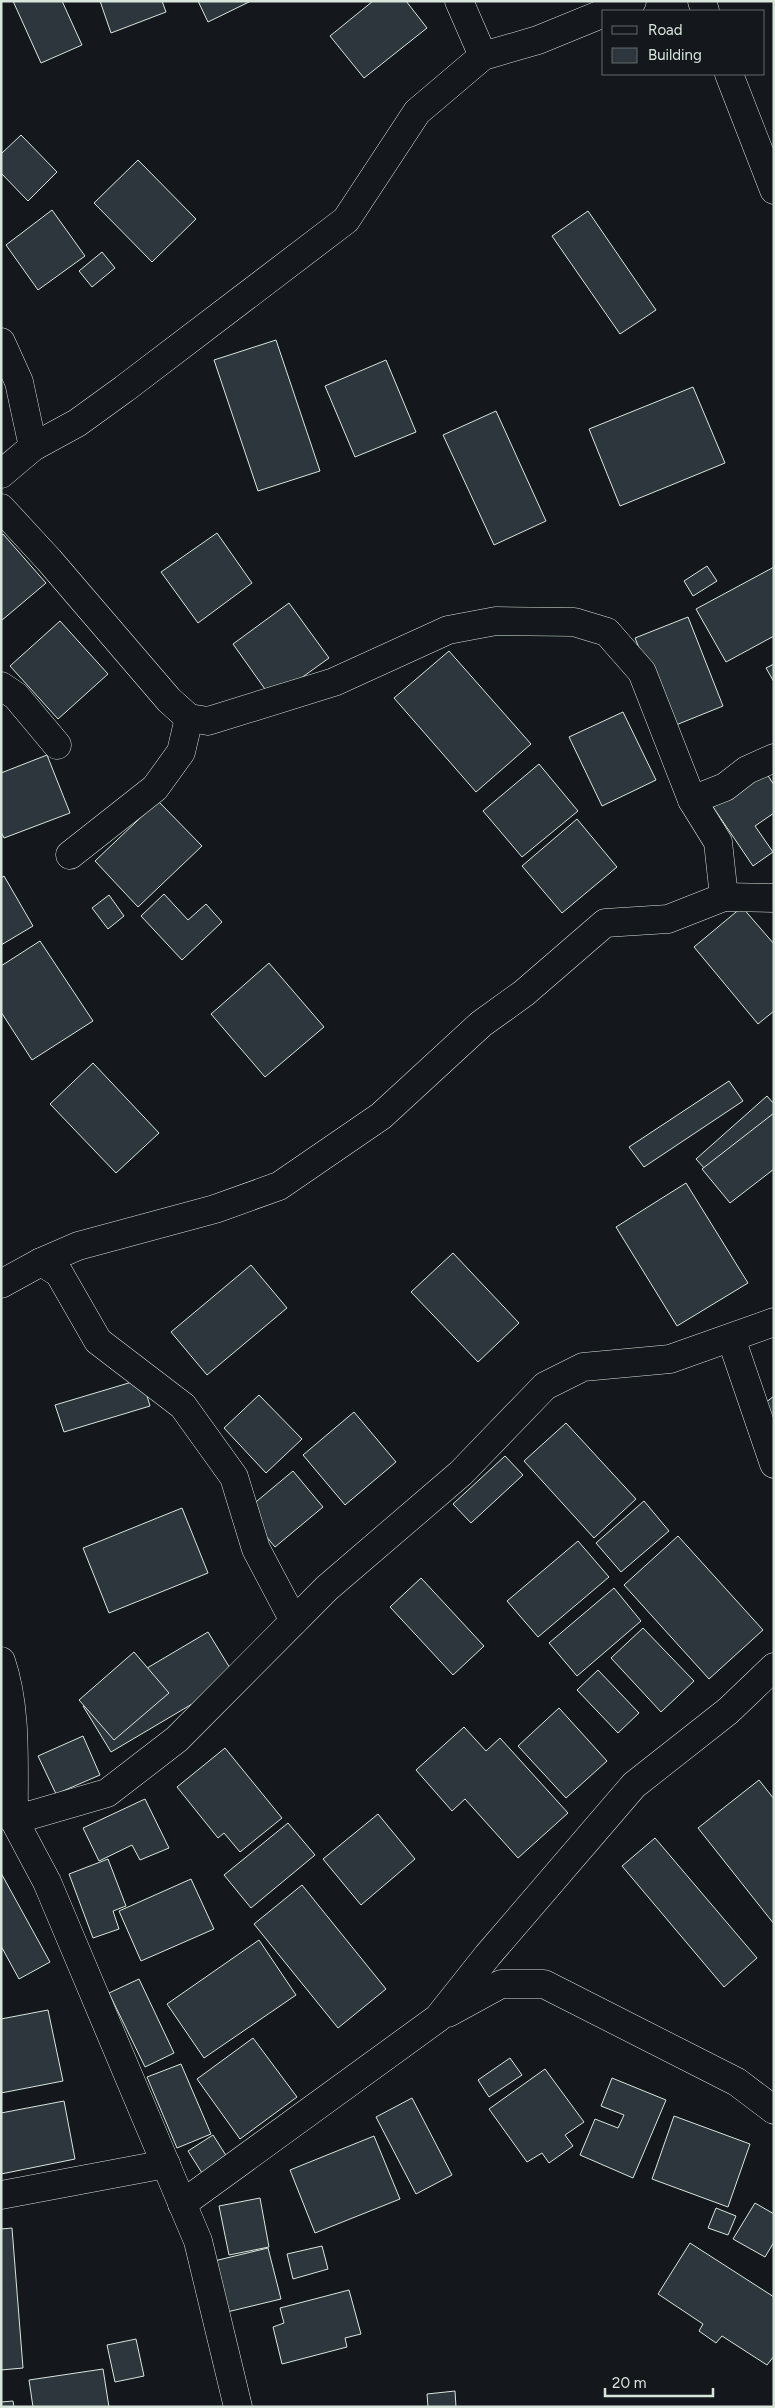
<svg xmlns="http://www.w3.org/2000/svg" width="775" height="2408" font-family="Figtree,sans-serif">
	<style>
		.building { fill: #2c363c; stroke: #d8e6dc }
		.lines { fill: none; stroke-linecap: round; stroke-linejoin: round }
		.street-casing { stroke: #d8e6dc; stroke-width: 29 }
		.street { stroke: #14181c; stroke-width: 28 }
	</style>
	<rect width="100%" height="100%" fill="#14181c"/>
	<g class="building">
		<polygon points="13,1 62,1 82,45 41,63"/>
		<polygon points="100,1 162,1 166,12 111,33"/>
		<polygon points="198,1 251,1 208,22"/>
		<polygon points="373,1 406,1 427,28 364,78 330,36"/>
		<polygon points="21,135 57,172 28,201 1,173 1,154"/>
		<polygon points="138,160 196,219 152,262 94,203"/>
		<polygon points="52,210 85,256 38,290 6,245"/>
		<polygon points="588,211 656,310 620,334 552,236"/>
		<polygon points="102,252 115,268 92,287 79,271"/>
		<polygon points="276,340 320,471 258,491 214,360"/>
		<polygon points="386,360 416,432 355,457 325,386"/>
		<polygon points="693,387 725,463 620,506 589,429"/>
		<polygon points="496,411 546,521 494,545 443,435"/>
		<polygon points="217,533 252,583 198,623 161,572"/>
		<polygon points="3,534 46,583 1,621 1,535"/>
		<polygon points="707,566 717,581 693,596 684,581"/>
		<polygon points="774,567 774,636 726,662 696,609"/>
		<polygon points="289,603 329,658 272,699 233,644"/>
		<polygon points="688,617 723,706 671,727 635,638"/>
		<polygon points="60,621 108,674 58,719 10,666"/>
		<polygon points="449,651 531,744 476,792 394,698"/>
		<polygon points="774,664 774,682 766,668"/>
		<polygon points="623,712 656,780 602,806 569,737"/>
		<polygon points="47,755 70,813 4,838 1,832 1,773"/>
		<polygon points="539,764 578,811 522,857 483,811"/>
		<polygon points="765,771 774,785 774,813 755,826 773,852 753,866 713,807"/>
		<polygon points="158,801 202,846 138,907 95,861"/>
		<polygon points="577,819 617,867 562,913 522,866"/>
		<polygon points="4,876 33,926 1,945 1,878"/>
		<polygon points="164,894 188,920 206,904 222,922 182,960 141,916"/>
		<polygon points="109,895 124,916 108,929 92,908"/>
		<polygon points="742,907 774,944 774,1011 758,1024 694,947"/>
		<polygon points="40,941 93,1021 32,1060 1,1012 1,966"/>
		<polygon points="269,963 324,1027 265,1077 211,1014"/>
		<polygon points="93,1063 159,1133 116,1173 50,1104"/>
		<polygon points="729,1081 743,1101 644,1167 629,1147"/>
		<polygon points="767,1096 774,1104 774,1146 724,1190 696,1159"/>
		<polygon points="774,1113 774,1169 730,1203 702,1169"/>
		<polygon points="686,1183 748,1283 677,1326 616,1227"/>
		<polygon points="453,1253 519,1323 478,1362 411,1292"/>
		<polygon points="251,1265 287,1308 207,1375 171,1332"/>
		<polygon points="142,1379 150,1406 64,1432 55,1405"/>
		<polygon points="259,1395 302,1439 266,1473 224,1428"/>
		<polygon points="774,1396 774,1425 760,1407"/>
		<polygon points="354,1412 396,1462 345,1505 303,1455"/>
		<polygon points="566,1423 636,1499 594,1538 524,1461"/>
		<polygon points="505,1456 523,1475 471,1523 453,1504"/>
		<polygon points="293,1471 323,1507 275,1547 245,1511"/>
		<polygon points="644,1501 669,1531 621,1572 596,1543"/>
		<polygon points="182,1508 208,1573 109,1613 83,1548"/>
		<polygon points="678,1536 763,1630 709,1679 624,1585"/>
		<polygon points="578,1541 609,1577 538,1637 507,1601"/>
		<polygon points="421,1578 484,1646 453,1675 390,1607"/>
		<polygon points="614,1588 641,1621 577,1676 549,1643"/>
		<polygon points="643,1628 694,1681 661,1712 611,1658"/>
		<polygon points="208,1632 236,1678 111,1752 83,1706"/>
		<polygon points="134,1652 169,1693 114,1740 79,1700"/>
		<polygon points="598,1670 639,1713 618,1733 577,1690"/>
		<polygon points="559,1708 607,1761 566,1798 518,1746"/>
		<polygon points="464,1727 486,1751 500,1738 568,1813 518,1858 465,1799 452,1811 416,1770"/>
		<polygon points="83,1736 100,1775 56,1794 38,1756"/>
		<polygon points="225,1748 282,1818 240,1852 224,1833 218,1838 177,1787"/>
		<polygon points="759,1780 774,1799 774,1924 698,1828"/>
		<polygon points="145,1799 169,1848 140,1860 132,1845 99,1861 83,1828"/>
		<polygon points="378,1814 415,1859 361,1905 323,1859"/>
		<polygon points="288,1823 315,1855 251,1908 224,1875"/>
		<polygon points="655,1838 757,1958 724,1987 622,1866"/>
		<polygon points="108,1859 126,1906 113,1911 119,1929 93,1938 69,1874"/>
		<polygon points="1,1873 50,1962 19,1979 1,1946"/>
		<polygon points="191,1879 214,1929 141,1961 119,1911"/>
		<polygon points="302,1885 386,1989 338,2028 254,1924"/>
		<polygon points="259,1940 296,1995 204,2058 167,2004"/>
		<polygon points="139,1979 174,2053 145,2067 109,1993"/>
		<polygon points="48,2010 63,2081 1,2093 1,2019"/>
		<polygon points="253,2038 297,2097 240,2139 197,2079"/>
		<polygon points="510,2058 522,2075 489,2097 478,2080"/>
		<polygon points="181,2064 211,2134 177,2148 147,2077"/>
		<polygon points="545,2069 584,2122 565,2135 573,2146 549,2163 542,2153 527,2162 489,2109"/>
		<polygon points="612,2078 666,2100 633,2178 580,2155 595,2119 618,2128 624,2115 601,2106"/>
		<polygon points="412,2098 452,2175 416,2194 376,2117"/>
		<polygon points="64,2101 75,2159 1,2174 1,2113"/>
		<polygon points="674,2116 750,2144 728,2207 652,2179"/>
		<polygon points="213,2135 227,2157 202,2173 188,2151"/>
		<polygon points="374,2136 400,2199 315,2233 290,2170"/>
		<polygon points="260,2198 269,2247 229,2255 219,2206"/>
		<polygon points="755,2203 774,2214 774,2242 765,2257 733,2239"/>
		<polygon points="716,2208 736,2216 728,2235 708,2228"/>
		<polygon points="12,2228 23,2368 1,2370 1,2229"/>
		<polygon points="690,2243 774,2297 774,2356 767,2365 722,2336 716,2343 699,2331 703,2324 658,2294"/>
		<polygon points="322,2246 328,2269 293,2279 287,2254"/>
		<polygon points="268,2248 281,2299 227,2312 214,2261"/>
		<polygon points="349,2290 361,2334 345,2338 347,2347 282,2364 273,2327 284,2323 280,2308"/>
		<polygon points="136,2339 144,2376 115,2382 107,2345"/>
		<polygon points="103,2369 109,2407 33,2407 29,2380"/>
		<polygon points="455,2391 456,2407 428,2407 427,2394"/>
		<polygon points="13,2401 14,2407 1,2407 1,2402"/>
	</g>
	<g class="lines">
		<defs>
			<g id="street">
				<polyline points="459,1 483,56"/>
				<polyline points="702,1 705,11"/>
				<polyline points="608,11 632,1"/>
				<polyline points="729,74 774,190"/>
				<polyline points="1,342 19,382 33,447"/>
				<polyline points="1,474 33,447 77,423 124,389 346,220 417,112 483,56 538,40 604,13"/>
				<polyline points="1,508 49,560 169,700 189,718 208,721 334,682 448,630 496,621 574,622 607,632 642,672 692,800"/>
				<polyline points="1,686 16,696 57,745"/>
				<polyline points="70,855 155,788 181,752 189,718"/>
				<polyline points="724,897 718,842 692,800 725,787 747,770 774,758"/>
				<polyline points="41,1262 59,1273 98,1341 183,1406 234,1477 256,1549 294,1621"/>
				<polyline points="1,1284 41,1262 78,1246 215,1209 279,1186 381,1116 481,1024 524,993 605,923 668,919 724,897 774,898"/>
				<polyline points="731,1338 774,1464"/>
				<path d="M 1,1661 C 18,1711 13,1768 14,1820 L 107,1793 L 177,1739 L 327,1588 L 461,1473 L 545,1386 L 583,1367 L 670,1359 L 774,1322"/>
				<polyline points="1,1810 14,1820 47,1882 198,2241 238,2407"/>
				<polyline points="448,2013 501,1984 544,1984 737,2082 774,2110"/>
				<polyline points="1,2195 166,2164"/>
				<polyline points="182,2204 438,2018 488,1955 634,1785 728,1711 774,1667"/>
			</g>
		</defs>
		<use href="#street" class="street-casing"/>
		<use href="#street" class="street"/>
	</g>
	<rect width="775" height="2408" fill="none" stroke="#d8e6dc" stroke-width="5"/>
	<rect x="602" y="10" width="162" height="65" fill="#14181c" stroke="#626a69"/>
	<rect x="612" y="26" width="25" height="8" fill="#14181c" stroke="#626a69"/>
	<text x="648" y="35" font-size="15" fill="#d8e6dc">Road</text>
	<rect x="612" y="48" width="25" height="15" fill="#2c363c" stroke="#626a69"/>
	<text x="648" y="60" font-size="15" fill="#d8e6dc">Building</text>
	<path d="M605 2388v8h108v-8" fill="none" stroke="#d8e6dc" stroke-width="2.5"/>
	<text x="612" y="2388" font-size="15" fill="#d8e6dc" stroke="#14181c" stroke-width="4" paint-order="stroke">20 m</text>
</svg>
